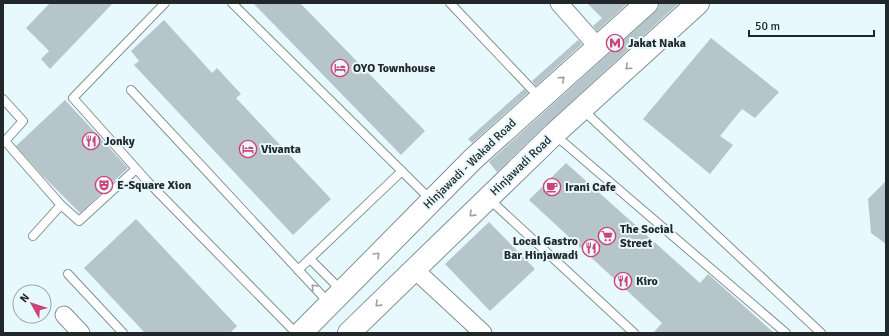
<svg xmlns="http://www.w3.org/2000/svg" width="889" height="336" font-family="Signika,sans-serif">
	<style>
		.building { fill: #b5c5c9 }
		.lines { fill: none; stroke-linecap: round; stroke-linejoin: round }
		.service-casing { stroke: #819094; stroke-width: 10 }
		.minor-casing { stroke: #819094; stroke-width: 19 }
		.primary-casing { stroke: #819094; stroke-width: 24 }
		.service { stroke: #fff; stroke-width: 8 }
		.minor { stroke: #fff; stroke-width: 17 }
		.primary { stroke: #fff; stroke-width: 22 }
		.oneway { stroke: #9c9e9f }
		.labels { text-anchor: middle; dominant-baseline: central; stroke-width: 4; stroke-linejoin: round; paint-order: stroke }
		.poi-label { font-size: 12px; font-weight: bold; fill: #222829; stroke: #e8f9fd; text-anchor: start }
		.street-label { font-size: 12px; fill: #222829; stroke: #e8f9fd }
	</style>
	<rect width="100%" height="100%" fill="#e8f9fd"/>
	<g class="building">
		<polygon points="50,3 113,3 50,69 41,59 49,51 26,28"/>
		<polygon points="253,3 300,3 425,131 401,155"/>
		<polygon points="587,3 628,3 597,31 593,26 602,18"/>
		<polygon points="659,3 679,3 546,125 497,172 489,162 655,12 659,7"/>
		<polygon points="164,20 212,73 217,68 241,94 236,98 331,199 293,235 134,65 139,61 131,51"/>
		<polygon points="711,38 779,92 755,118 742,109 720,136 733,145 710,174 643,119"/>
		<polygon points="578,40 582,44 536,86 532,81"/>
		<polygon points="524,89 528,93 472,143 468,139"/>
		<polygon points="65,100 128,168 80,213 44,177 16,146"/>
		<polygon points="566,163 700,283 708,274 774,333 653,333 662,323 529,200"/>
		<polygon points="886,181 886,244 871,233 868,199"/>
		<polygon points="136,219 237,326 230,333 145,333 84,268"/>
		<polygon points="489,222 535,269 490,311 445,264"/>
	</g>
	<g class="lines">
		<defs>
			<g id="service">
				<polyline points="165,3 73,98 148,182 296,333"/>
				<polyline points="232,3 431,200"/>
				<polyline points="450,3 540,98"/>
				<polyline points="131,90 329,303"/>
				<polyline points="3,99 23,121 5,141 61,205 33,236"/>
				<polyline points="583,110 821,333"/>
				<polyline points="555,135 786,333"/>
				<polyline points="488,198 634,333"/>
				<polyline points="61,205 79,221 136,169"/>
				<polyline points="310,259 342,291"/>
				<polyline points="298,270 402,171"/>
				<polyline points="68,274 123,333"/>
			</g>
			<g id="minor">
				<polyline points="559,3 598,47"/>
				<polyline points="414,269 483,333"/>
				<polyline points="64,315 81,333"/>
			</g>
			<g id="primary">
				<polyline points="301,333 473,159 647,3"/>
				<polyline points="349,333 554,134 698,3"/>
			</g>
		</defs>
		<use href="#service" class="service-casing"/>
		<use href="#minor" class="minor-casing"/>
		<use href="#primary" class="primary-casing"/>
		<use href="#service" class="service"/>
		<use href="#minor" class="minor"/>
		<use href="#primary" class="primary"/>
	</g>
	<defs><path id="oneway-chevron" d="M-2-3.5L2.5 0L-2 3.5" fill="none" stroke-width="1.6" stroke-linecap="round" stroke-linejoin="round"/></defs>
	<g class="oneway">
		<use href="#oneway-chevron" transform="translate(628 67) rotate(138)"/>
		<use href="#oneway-chevron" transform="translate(562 79) rotate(-42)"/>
		<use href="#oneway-chevron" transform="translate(472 214) rotate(136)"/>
		<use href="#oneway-chevron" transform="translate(377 255) rotate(-45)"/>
		<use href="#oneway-chevron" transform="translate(314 287) rotate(-133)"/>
		<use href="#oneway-chevron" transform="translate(378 304) rotate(136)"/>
	</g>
	<defs>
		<symbol id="metro-ring" viewBox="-11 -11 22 22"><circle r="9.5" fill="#e8f9fd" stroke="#ce4277" stroke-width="1.5"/><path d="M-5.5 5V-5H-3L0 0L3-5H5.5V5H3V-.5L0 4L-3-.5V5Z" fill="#ce4277"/></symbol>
		<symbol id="hotel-ring" viewBox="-11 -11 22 22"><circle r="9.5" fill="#e8f9fd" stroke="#ce4277" stroke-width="1.5"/><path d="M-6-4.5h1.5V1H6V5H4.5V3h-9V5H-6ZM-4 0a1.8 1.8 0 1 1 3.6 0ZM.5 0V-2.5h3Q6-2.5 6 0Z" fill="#ce4277"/></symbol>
		<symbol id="restaurant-ring" viewBox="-11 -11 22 22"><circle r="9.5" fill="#e8f9fd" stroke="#ce4277" stroke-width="1.5"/><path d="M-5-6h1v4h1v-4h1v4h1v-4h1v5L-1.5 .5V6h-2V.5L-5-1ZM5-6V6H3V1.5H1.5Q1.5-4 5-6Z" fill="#ce4277"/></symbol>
		<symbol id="theatre-ring" viewBox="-11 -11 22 22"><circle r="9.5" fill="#e8f9fd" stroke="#ce4277" stroke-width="1.5"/><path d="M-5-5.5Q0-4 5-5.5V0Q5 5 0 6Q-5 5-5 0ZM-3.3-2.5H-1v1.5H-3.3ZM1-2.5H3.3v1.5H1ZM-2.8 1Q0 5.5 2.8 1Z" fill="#ce4277"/></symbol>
		<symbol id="cafe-ring" viewBox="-11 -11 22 22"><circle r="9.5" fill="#e8f9fd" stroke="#ce4277" stroke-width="1.5"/><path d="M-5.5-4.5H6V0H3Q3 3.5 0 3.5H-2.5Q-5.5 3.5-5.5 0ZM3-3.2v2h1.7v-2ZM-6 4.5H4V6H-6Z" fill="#ce4277"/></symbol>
		<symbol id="supermarket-ring" viewBox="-11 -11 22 22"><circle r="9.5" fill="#e8f9fd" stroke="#ce4277" stroke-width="1.5"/><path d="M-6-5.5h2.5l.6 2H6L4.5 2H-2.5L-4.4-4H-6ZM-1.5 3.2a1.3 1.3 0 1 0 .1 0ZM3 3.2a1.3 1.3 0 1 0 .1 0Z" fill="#ce4277"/></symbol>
	</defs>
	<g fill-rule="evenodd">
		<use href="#metro-ring" x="605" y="33" width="20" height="20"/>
		<use href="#hotel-ring" x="330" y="58" width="20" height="20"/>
		<use href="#restaurant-ring" x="81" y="131" width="20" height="20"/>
		<use href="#hotel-ring" x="238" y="139" width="20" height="20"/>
		<use href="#theatre-ring" x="94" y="175" width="20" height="20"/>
		<use href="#cafe-ring" x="542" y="177" width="20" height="20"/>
		<use href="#supermarket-ring" x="597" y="226" width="20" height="20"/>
		<use href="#restaurant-ring" x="581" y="238" width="20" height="20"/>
		<use href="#restaurant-ring" x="613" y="271" width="20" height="20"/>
	</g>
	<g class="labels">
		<g class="poi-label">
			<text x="628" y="43">Jakat Naka</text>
			<text x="353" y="68">OYO Townhouse</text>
			<text x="104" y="141">Jonky</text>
			<text x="261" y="149">Vivanta</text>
			<text x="117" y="185">E-Square Xion</text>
			<text x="565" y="187">Irani Cafe</text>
			<text x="620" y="229">The Social<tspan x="620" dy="14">Street</tspan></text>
			<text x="578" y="241" text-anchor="end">Local Gastro<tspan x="578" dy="14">Bar Hinjawadi</tspan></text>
			<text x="636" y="281">Kiro</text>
		</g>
		<g class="street-label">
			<text transform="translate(470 164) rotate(-44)">Hinjawadi - Wakad Road</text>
			<text transform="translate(521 166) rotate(-44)">Hinjawadi Road</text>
		</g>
	</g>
	<rect width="889" height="336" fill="none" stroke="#222829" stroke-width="8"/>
	<g transform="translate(32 304) rotate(309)"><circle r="19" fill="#e8f9fd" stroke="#99a5a8"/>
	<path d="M0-3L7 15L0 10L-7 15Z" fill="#ce4277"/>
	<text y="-6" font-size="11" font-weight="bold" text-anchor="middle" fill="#222829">N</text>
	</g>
	<path d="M749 30v6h125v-6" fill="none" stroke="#222829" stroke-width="2"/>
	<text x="755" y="30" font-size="12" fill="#222829" stroke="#e8f9fd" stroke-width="3" paint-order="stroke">50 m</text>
</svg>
